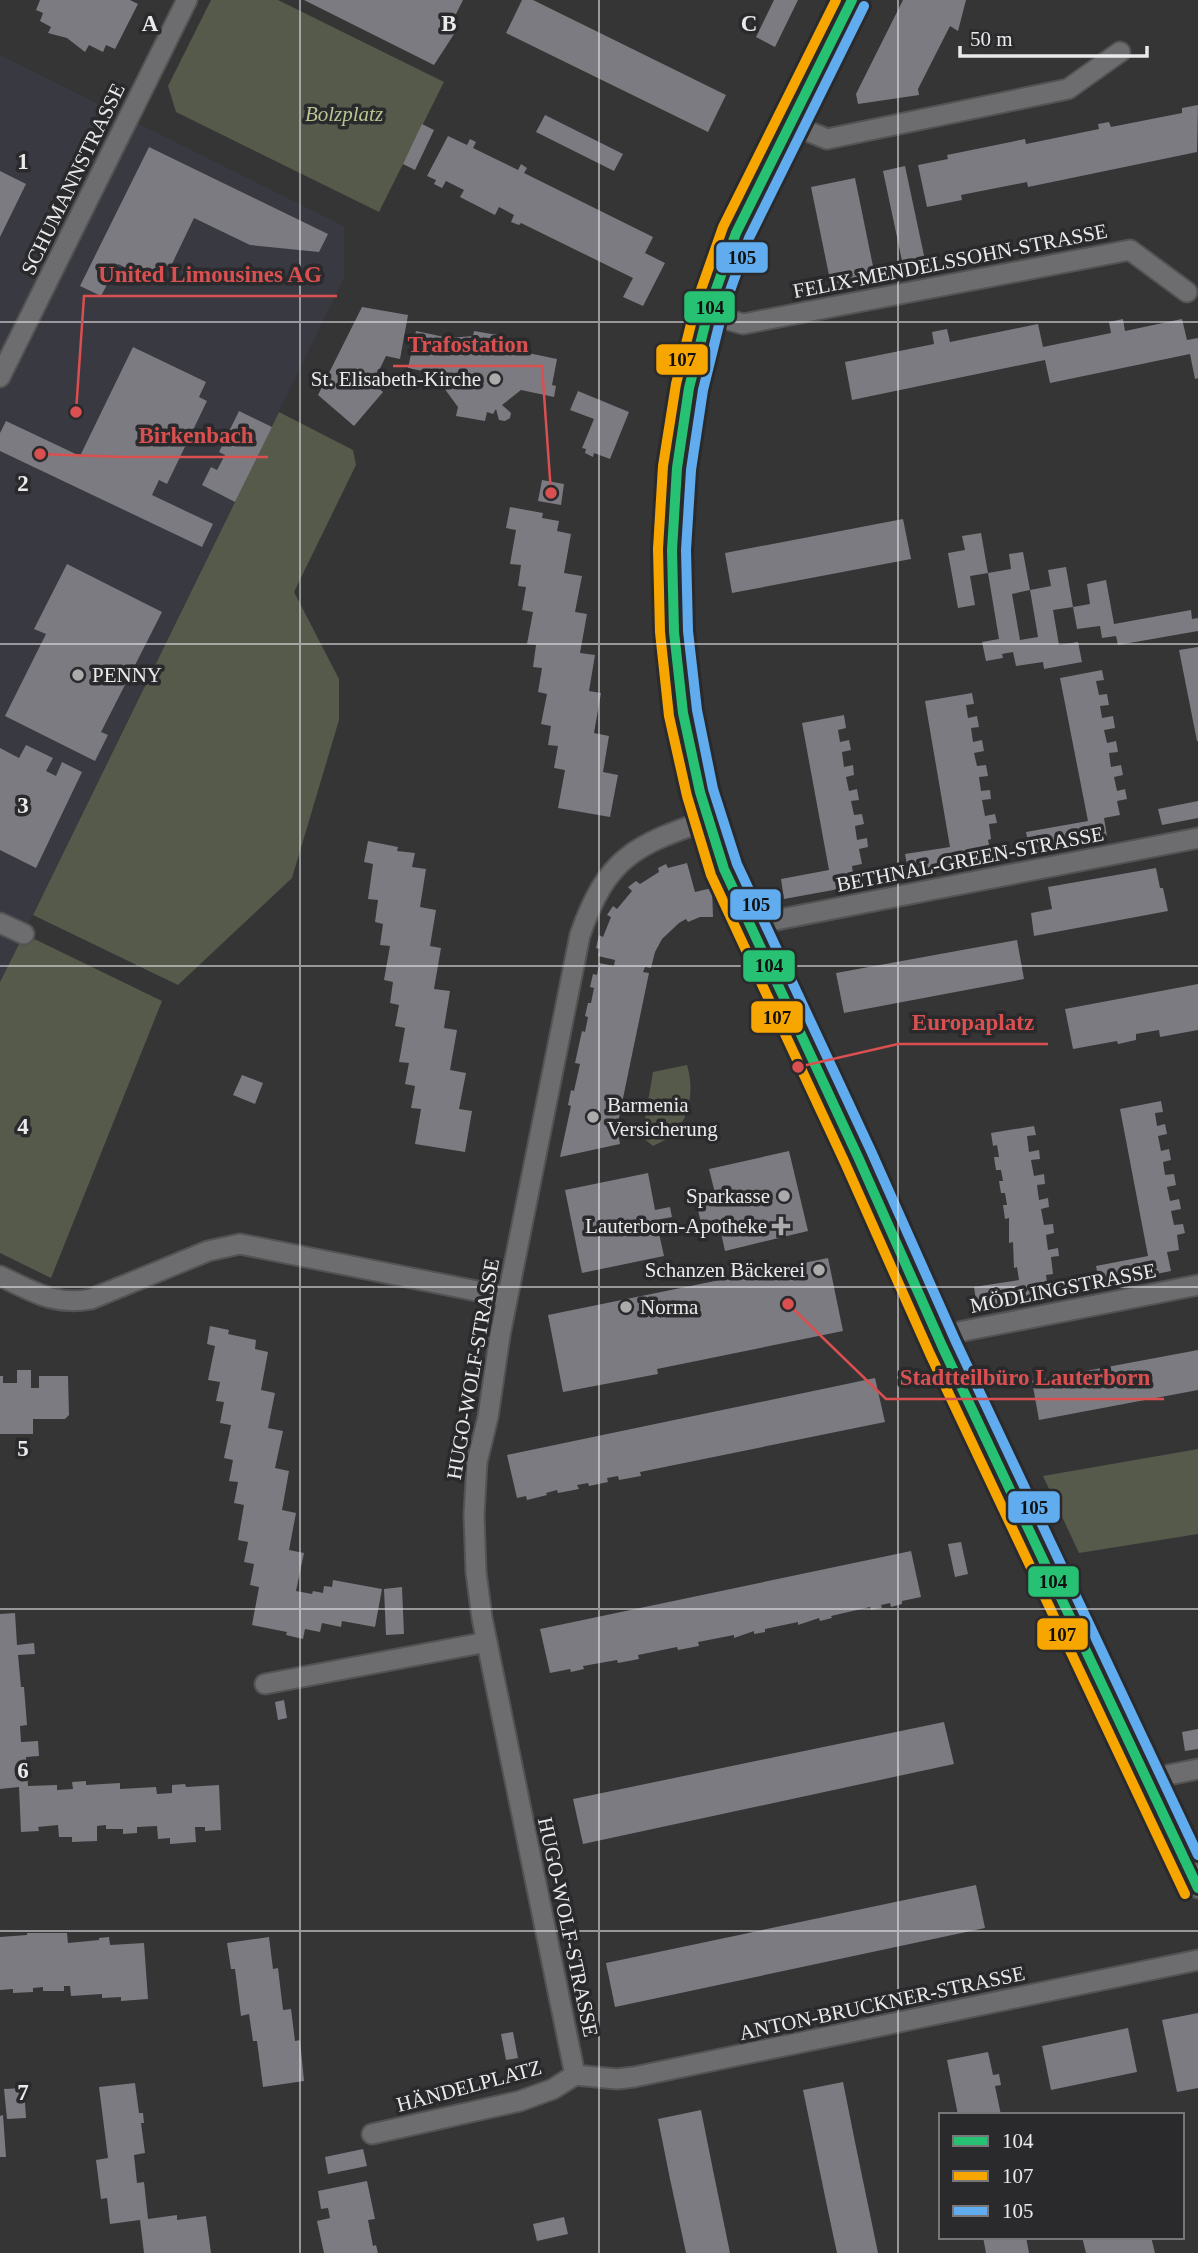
<svg xmlns="http://www.w3.org/2000/svg" width="1198" height="2253" font-family="'Times New Roman',serif">
	<style>
		.built { fill: #383941 }
		.green { fill: #555a4b }
		.building { fill: #7b7b81 }
		.lines { fill: none; stroke-linecap: round; stroke-linejoin: round }
		.street-casing { stroke: #535354; stroke-width: 23 }
		.street { stroke: #6d6d6f; stroke-width: 19 }
		.bus-1-casing { stroke: #2a2a2d; stroke-width: 16 }
		.bus-2-casing { stroke: #2a2a2d; stroke-width: 16 }
		.bus-3-casing { stroke: #2a2a2d; stroke-width: 16 }
		.bus-1 { stroke: #26c172; stroke-width: 10 }
		.bus-2 { stroke: #f7a600; stroke-width: 10 }
		.bus-3 { stroke: #60acee; stroke-width: 10 }
		.grid { fill: none; stroke: #eaeaec; stroke-width: 2; stroke-opacity: 0.55 }
		.poi-dot { fill: #ababac; stroke: #2a2a2d; stroke-width: 2.5 }
		.labels { text-anchor: middle; dominant-baseline: central; stroke-width: 7; stroke-linejoin: round; paint-order: stroke }
		.park-label { font-size: 21px; font-style: italic; fill: #b6c692; stroke: #2a2a2d }
		.street-label { font-size: 21px; fill: #eaeaec; stroke: #2a2a2d }
		.poi-label { font-size: 21px; fill: #eaeaec; stroke: #2a2a2d; text-anchor: end }
		.grid-label { font-size: 23px; text-anchor: middle; font-weight: bold; fill: #eaeaec; stroke: #2a2a2d; stroke-width: 7; stroke-linejoin: round; paint-order: stroke }
		.leader { fill: none; stroke: #da4f4f; stroke-width: 2.5 }
		.callout-dot { fill: #da4f4f; stroke: #2a2a2d; stroke-width: 2.5 }
		.callout-label { font-size: 23px; text-anchor: middle; font-weight: bold; fill: #da4f4f; stroke: #2a2a2d; stroke-width: 7; stroke-linejoin: round; paint-order: stroke }
		.line-badge { stroke: #2a2a2d; stroke-width: 2.5 }
		.pale-badge-label { font-size: 19px; text-anchor: middle; font-weight: bold; fill: #111 }
	</style>
	<rect width="100%" height="100%" fill="#353536"/>
	<polygon class="built" points="0,55 344,226 344,278 0,982"/>
	<g class="green">
		<polygon points="211,0 278,0 444,82 379,212 176,112 168,86"/>
		<polygon points="279,412 353,450 356,465 294,592 339,679 339,720 292,878 178,985 33,915"/>
		<polygon points="24,934 162,1001 51,1278 0,1253 0,982"/>
		<path d="M 687,1065 C 694,1088 691,1117 673,1134 C 668,1139 659,1143 653,1146 L 642,1137 L 653,1072 Z"/>
		<polygon points="1198,1449 1198,1534 1079,1553 1043,1476"/>
	</g>
	<g class="building">
		<polygon points="40,0 130,0 138,4 115,49 106,45 103,52 89,45 85,52 67,38 48,33 51,27 40,21 43,13 36,10"/>
		<polygon points="304,0 463,0 449,28 456,31 434,65"/>
		<polygon points="522,0 533,0 726,95 708,132 506,33"/>
		<polygon points="774,0 798,0 775,47 756,37"/>
		<polygon points="903,0 966,0 958,31 950,26 918,89 919,95 858,104 856,94"/>
		<polygon points="1198,105 1197,152 1028,187 1027,182 961,195 962,200 927,207 918,165 948,159 947,155 1025,139 1026,144 1099,129 1098,124 1109,122 1111,127 1182,113 1182,108"/>
		<polygon points="545,115 623,154 614,171 536,132"/>
		<polygon points="422,124 434,130 415,170 403,164"/>
		<polygon points="448,136 467,145 470,139 476,142 473,148 518,170 521,164 527,168 524,173 653,237 645,253 665,263 643,306 623,297 633,278 521,223 519,225 511,222 514,215 499,207 495,215 460,197 464,190 446,181 442,188 434,184 436,180 427,176"/>
		<polygon points="149,147 328,234 319,252 250,245 194,218 170,268 166,266 157,283 118,264 101,296 80,286"/>
		<polygon points="905,166 926,265 904,270 883,171"/>
		<polygon points="0,171 26,184 0,237"/>
		<polygon points="855,178 875,276 831,285 811,187"/>
		<polygon points="362,307 408,315 400,359 386,356 373,383 383,392 354,426 318,395"/>
		<polygon points="1123,319 1125,331 1182,319 1187,340 1198,338 1198,378 1195,379 1190,354 1050,383 1045,360 852,400 845,362 934,344 932,332 947,329 950,342 1038,324 1043,347 1111,333 1109,322"/>
		<polygon points="416,331 449,338 473,336 474,331 503,336 502,343 510,343 509,349 557,359 552,385 556,386 554,397 521,390 502,405 511,413 510,418 505,421 499,420 496,409 493,414 487,412 485,421 456,416 458,407 433,373 408,368"/>
		<polygon points="133,347 206,382 199,397 207,401 167,484 159,480 152,495 213,524 202,547 0,451 0,433 6,421 80,456"/>
		<polygon points="578,391 629,412 610,459 594,453 593,457 585,453 586,449 582,448 594,419 570,410"/>
		<polygon points="239,411 272,427 235,502 202,485 211,467 217,470 225,455 219,452"/>
		<polygon points="542,480 564,484 561,505 538,501"/>
		<polygon points="510,507 543,513 542,518 559,521 557,531 571,534 564,573 582,576 575,612 587,614 580,653 595,655 589,691 601,693 594,733 609,736 603,772 618,775 610,817 558,808 565,770 554,768 558,746 548,745 551,726 541,724 547,694 538,692 542,668 533,667 536,645 527,644 533,612 522,610 526,587 518,586 521,565 510,564 516,530 506,528"/>
		<polygon points="903,519 911,559 732,593 725,553"/>
		<polygon points="981,533 988,573 970,576 975,605 958,608 948,553 965,550 962,536"/>
		<polygon points="1023,552 1030,590 1012,594 1020,640 1038,637 1030,590 1051,586 1048,570 1066,567 1073,607 1090,604 1087,584 1106,580 1114,624 1191,610 1192,619 1198,618 1198,631 1118,645 1116,636 1102,638 1100,626 1077,629 1073,607 1053,610 1059,645 1078,642 1082,662 1044,669 1043,662 1016,666 1013,652 1002,654 1003,658 986,661 982,642 999,639 988,573 1011,569 1009,554"/>
		<polygon points="67,564 162,612 101,732 108,735 95,761 5,716 46,634 34,629"/>
		<polygon points="1198,647 1198,741 1197,741 1179,650"/>
		<polygon points="1102,670 1104,680 1096,681 1099,695 1107,694 1109,705 1100,706 1102,718 1113,716 1115,728 1104,730 1107,743 1116,741 1118,752 1109,753 1111,767 1121,765 1123,775 1114,777 1117,791 1125,789 1127,799 1117,801 1120,815 1104,818 1107,836 1030,852 1026,832 1088,821 1060,678"/>
		<polygon points="972,693 974,704 966,705 968,718 977,716 979,727 971,728 973,742 982,740 984,751 974,753 977,766 986,765 988,776 979,777 981,791 990,790 991,799 982,800 985,816 995,814 997,823 989,824 991,839 988,840 992,859 909,874 905,854 950,847 925,701"/>
		<polygon points="844,715 846,728 838,730 840,742 849,740 851,750 842,752 844,767 853,765 854,775 846,777 849,791 857,789 859,800 851,801 854,815 862,814 864,824 855,826 857,840 867,838 868,847 859,849 862,864 852,866 855,886 784,899 781,879 829,870 802,723"/>
		<polygon points="26,745 53,758 46,771 56,776 62,762 82,772 36,868 0,850 0,748 19,758"/>
		<polygon points="1198,801 1198,818 1162,825 1158,809"/>
		<polygon points="368,841 398,847 397,851 415,853 412,867 426,869 420,907 436,910 430,946 441,948 434,989 450,991 444,1028 457,1030 450,1070 466,1073 459,1109 472,1111 465,1152 415,1144 421,1109 411,1108 415,1086 405,1084 409,1063 399,1062 405,1028 395,1026 399,1005 390,1003 393,982 384,980 390,946 380,945 383,924 375,922 378,900 368,899 373,864 364,862"/>
		<polygon points="687,863 695,892 712,888 713,917 700,917 688,922 686,919 679,923 662,939 655,952 651,968 645,967 643,972 649,973 617,1127 620,1144 560,1157 571,1106 568,1105 571,1090 574,1091 580,1064 575,1063 582,1031 585,1032 588,1017 585,1016 588,1003 591,1003 594,988 590,987 593,974 597,975 599,963 614,966 615,960 598,956 600,949 596,948 599,935 603,937 611,917 607,915 613,906 617,909 632,891 628,887 636,881 640,884 659,872 658,868 666,864 668,868"/>
		<polygon points="1156,868 1160,888 1163,888 1168,911 1034,936 1031,913 1052,909 1048,887"/>
		<polygon points="1017,940 1024,979 844,1013 836,973"/>
		<polygon points="1198,984 1198,1030 1160,1037 1159,1030 1136,1034 1136,1040 1118,1044 1117,1041 1073,1049 1065,1009"/>
		<polygon points="242,1075 263,1083 255,1104 233,1095"/>
		<polygon points="1161,1101 1163,1112 1155,1113 1157,1126 1165,1124 1167,1134 1158,1136 1161,1151 1169,1149 1171,1160 1163,1162 1165,1175 1174,1174 1176,1185 1167,1187 1170,1201 1179,1199 1181,1209 1171,1211 1174,1225 1183,1224 1185,1233 1177,1235 1179,1250 1167,1252 1171,1271 1100,1285 1096,1266 1148,1256 1120,1109"/>
		<polygon points="1034,1126 1036,1135 1027,1136 1029,1152 1039,1150 1040,1159 1031,1160 1034,1176 1044,1174 1045,1184 1037,1185 1039,1200 1048,1198 1049,1207 1041,1209 1044,1225 1053,1224 1054,1233 1046,1235 1048,1250 1058,1248 1059,1256 1051,1257 1053,1274 1046,1275 1049,1296 977,1308 974,1287 1019,1280 1017,1267 1014,1268 1013,1242 1009,1243 1009,1218 1005,1219 1003,1205 1007,1205 1005,1193 1001,1193 999,1181 1003,1181 1001,1170 996,1170 994,1157 999,1157 997,1145 993,1146 991,1133"/>
		<polygon points="789,1151 808,1231 725,1251 718,1219 701,1223 695,1197 715,1193 709,1169"/>
		<polygon points="648,1173 655,1210 670,1207 672,1217 656,1220 664,1256 582,1273 565,1190"/>
		<polygon points="828,1258 843,1331 657,1369 658,1374 563,1392 548,1315"/>
		<polygon points="210,1326 229,1330 228,1334 256,1340 255,1349 268,1352 261,1390 275,1393 268,1428 283,1431 275,1468 289,1471 282,1510 296,1513 289,1550 304,1553 296,1591 312,1594 313,1591 323,1593 324,1586 332,1587 333,1580 382,1589 375,1627 342,1621 341,1627 322,1623 320,1632 305,1629 303,1639 286,1635 287,1632 252,1625 259,1587 250,1585 254,1564 244,1562 248,1542 238,1540 244,1505 234,1503 238,1482 229,1481 233,1460 224,1458 231,1425 220,1423 224,1402 216,1401 220,1382 208,1380 215,1346 207,1344"/>
		<polygon points="1198,1350 1198,1390 1039,1420 1032,1381"/>
		<polygon points="17,1370 31,1370 31,1388 39,1388 39,1376 68,1376 69,1415 65,1419 33,1419 33,1434 0,1434 0,1376 3,1376 3,1383 17,1383"/>
		<polygon points="875,1378 885,1422 640,1472 641,1476 619,1480 618,1476 607,1478 608,1482 589,1486 588,1483 577,1485 579,1489 558,1493 557,1490 546,1493 547,1495 527,1500 526,1496 517,1498 507,1455"/>
		<polygon points="961,1542 968,1574 955,1577 948,1544"/>
		<polygon points="911,1551 921,1597 902,1601 902,1604 891,1607 890,1603 881,1605 882,1608 871,1610 870,1607 831,1616 832,1618 820,1621 819,1618 798,1625 798,1622 765,1629 765,1632 754,1634 754,1631 734,1638 734,1635 698,1642 699,1646 678,1650 677,1647 638,1655 639,1659 618,1663 617,1660 583,1666 584,1669 571,1672 570,1669 550,1673 540,1629"/>
		<polygon points="402,1587 404,1634 386,1635 384,1589"/>
		<polygon points="15,1613 17,1645 34,1643 35,1654 18,1655 21,1687 24,1687 27,1725 20,1726 21,1742 38,1741 39,1756 26,1757 28,1786 57,1785 57,1790 73,1789 72,1782 86,1781 86,1785 120,1783 120,1789 156,1787 157,1794 172,1793 172,1785 185,1784 186,1787 219,1785 221,1830 205,1831 205,1827 195,1827 196,1842 170,1844 170,1838 158,1839 157,1826 137,1827 137,1833 123,1834 123,1829 106,1829 106,1825 97,1826 97,1841 72,1842 72,1837 59,1837 58,1825 38,1827 39,1831 21,1832 19,1787 0,1789 0,1614"/>
		<polygon points="284,1700 287,1718 278,1720 275,1702"/>
		<polygon points="944,1722 954,1764 583,1844 573,1799"/>
		<polygon points="1198,1729 1198,1749 1185,1751 1182,1732"/>
		<polygon points="976,1885 985,1928 615,2007 606,1963"/>
		<polygon points="27,1933 67,1933 68,1943 99,1940 99,1938 109,1937 110,1945 144,1943 148,1999 121,2001 121,1997 102,1998 102,1994 71,1996 70,1986 64,1986 64,1991 43,1991 43,1987 33,1988 33,1992 13,1993 13,1989 0,1990 0,1937 27,1935"/>
		<polygon points="269,1937 273,1969 278,1968 283,2010 291,2009 295,2041 300,2040 304,2081 263,2087 257,2041 253,2041 249,2014 241,2016 235,1969 231,1969 227,1943"/>
		<polygon points="1198,2013 1198,2088 1177,2092 1162,2020"/>
		<polygon points="1128,2028 1137,2072 1051,2090 1042,2046"/>
		<polygon points="513,2032 518,2058 506,2060 501,2034"/>
		<polygon points="988,2052 993,2075 999,2074 1001,2085 995,2086 1001,2115 958,2115 947,2060"/>
		<polygon points="843,2082 855,2142 878,2253 837,2253 828,2211 803,2090"/>
		<polygon points="135,2083 139,2113 143,2113 144,2123 141,2123 145,2153 134,2155 137,2183 144,2182 148,2219 177,2215 177,2220 206,2216 211,2253 144,2253 140,2220 110,2224 107,2198 101,2199 96,2160 108,2158 99,2087"/>
		<polygon points="24,2088 26,2118 7,2119 4,2089"/>
		<polygon points="701,2110 713,2170 730,2253 686,2253 670,2179 658,2119"/>
		<polygon points="3,2115 6,2157 0,2157 0,2116"/>
		<polygon points="363,2149 367,2166 328,2174 325,2157"/>
		<polygon points="367,2181 375,2219 368,2220 373,2246 376,2245 378,2253 324,2253 317,2221 330,2218 328,2208 321,2209 318,2191"/>
		<polygon points="564,2217 568,2234 537,2241 533,2224"/>
		<polygon points="983,2237 1026,2237 1029,2253 986,2253"/>
		<polygon points="1082,2237 1151,2237 1155,2253 1086,2253"/>
	</g>
	<g class="lines">
		<defs>
			<g id="street">
				<path d="M 852,0 C 831,41 811,82 791,123 C 772,160 752,195 736,233 C 654,431 650,668 724,869 L 858,1157 L 943,1348 L 1198,1888"/>
				<polyline points="790,124 827,139 1068,89 1120,52"/>
				<polyline points="708,314 743,324 1130,250 1187,292"/>
				<polyline points="0,377 187,0"/>
				<polyline points="0,923 24,934"/>
				<polyline points="750,925 1198,838"/>
				<path d="M 0,1276 C 32,1291 54,1306 91,1299 L 208,1251 L 240,1244 L 507,1297"/>
				<polyline points="938,1336 1198,1285"/>
				<polyline points="265,1684 487,1642"/>
				<polyline points="1148,1779 1198,1769"/>
				<path d="M 575,2075 L 482,1618 L 476,1572 L 474,1515 L 477,1462 L 488,1417 L 500,1335 L 580,935 C 607,857 635,845 708,820"/>
				<polyline points="575,2075 617,2079 634,2077 1198,1960"/>
				<polyline points="372,2134 520,2101 553,2089 575,2075"/>
			</g>
		</defs>
		<use href="#street" class="street-casing"/>
		<use href="#street" class="street"/>
		<defs>
			<polyline id="bus-1" points="852,0 736,233 709,309 689,388 677,468 672,550 674,632 683,713 700,792 724,869 858,1157 943,1348 1198,1888"/>
			<polyline id="bus-2" points="836,0 723,227 696,304 676,384 663,466 658,549 660,632 669,716 687,796 711,875 845,1163 930,1354 1185,1894"/>
			<polyline id="bus-3" points="864,6 749,238 722,313 703,390 691,470 686,550 688,631 697,710 713,789 737,864 871,1151 956,1342 1198,1855"/>
		</defs>
		<use href="#bus-1" class="bus-1-casing"/>
		<use href="#bus-2" class="bus-2-casing"/>
		<use href="#bus-3" class="bus-3-casing"/>
		<use href="#bus-1" class="bus-1"/>
		<use href="#bus-2" class="bus-2"/>
		<use href="#bus-3" class="bus-3"/>
	</g>
	<path class="grid" d="M 300,0 L 300,2253M 599,0 L 599,2253M 898,0 L 898,2253M 0,322 L 1198,322M 0,644 L 1198,644M 0,966 L 1198,966M 0,1287 L 1198,1287M 0,1609 L 1198,1609M 0,1931 L 1198,1931"/>
	<g class="poi-dot">
		<circle cx="495" cy="379" r="7"/>
		<circle cx="78" cy="675" r="7"/>
		<circle cx="593" cy="1117" r="7"/>
		<circle cx="784" cy="1196" r="7"/>
		<path d="M777.5 1215.5h7v7h7v7h-7v7h-7v-7h-7v-7h7z"/>
		<circle cx="819" cy="1270" r="7"/>
		<circle cx="626" cy="1307" r="7"/>
	</g>
	<g class="labels">
		<g class="park-label">
			<text x="344" y="114">Bolzplatz</text>
		</g>
		<g class="street-label">
			<text transform="translate(73 179) rotate(-64)">SCHUMANNSTRASSE</text>
			<text transform="translate(950 261) rotate(-11)">FELIX-MENDELSSOHN-STRASSE</text>
			<text transform="translate(970 859) rotate(-11)">BETHNAL-GREEN-STRASSE</text>
			<text transform="translate(1063 1288) rotate(-11)">MÖDLINGSTRASSE</text>
			<text transform="translate(473 1369) rotate(-80)">HUGO-WOLF-STRASSE</text>
			<text transform="translate(568 1927) rotate(78)">HUGO-WOLF-STRASSE</text>
			<text transform="translate(882 2003) rotate(-12)">ANTON-BRUCKNER-STRASSE</text>
			<text transform="translate(469 2086) rotate(-15)">HÄNDELPLATZ</text>
		</g>
		<g class="poi-label">
			<text x="481" y="379">St. Elisabeth-Kirche</text>
			<text x="92" y="675" text-anchor="start">PENNY</text>
			<text x="607" y="1105" text-anchor="start">Barmenia<tspan x="607" dy="24">Versicherung</tspan></text>
			<text x="770" y="1196">Sparkasse</text>
			<text x="767" y="1226">Lauterborn-Apotheke</text>
			<text x="805" y="1270">Schanzen Bäckerei</text>
			<text x="640" y="1307" text-anchor="start">Norma</text>
		</g>
	</g>
	<g class="grid-label">
		<text x="150" y="31">A</text>
		<text x="449" y="31">B</text>
		<text x="749" y="31">C</text>
		<text x="23" y="169">1</text>
		<text x="23" y="491">2</text>
		<text x="23" y="813">3</text>
		<text x="23" y="1134">4</text>
		<text x="23" y="1456">5</text>
		<text x="23" y="1778">6</text>
		<text x="23" y="2100">7</text>
	</g>
	<path class="leader" d="M76 412L84 296H337M551 493L542 366H393M40 454L125 457H268M798 1067L898 1044H1048M788 1304L886 1399H1164"/>
	<g class="callout-dot">
		<circle cx="76" cy="412" r="7"/>
		<circle cx="551" cy="493" r="7"/>
		<circle cx="40" cy="454" r="7"/>
		<circle cx="798" cy="1067" r="7"/>
		<circle cx="788" cy="1304" r="7"/>
	</g>
	<g class="callout-label">
		<text x="210" y="282">United Limousines AG</text>
		<text x="468" y="352">Trafostation</text>
		<text x="196" y="443">Birkenbach</text>
		<text x="973" y="1030">Europaplatz</text>
		<text x="1025" y="1385">Stadtteilbüro Lauterborn</text>
	</g>
	<g class="line-badge">
		<rect x="715" y="241" width="54" height="33" rx="7" fill="#60acee"/>
		<rect x="683" y="290" width="53" height="34" rx="7" fill="#26c172"/>
		<rect x="655" y="343" width="54" height="33" rx="7" fill="#f7a600"/>
		<rect x="729" y="888" width="53" height="33" rx="7" fill="#60acee"/>
		<rect x="742" y="949" width="54" height="34" rx="7" fill="#26c172"/>
		<rect x="750" y="1000" width="54" height="34" rx="7" fill="#f7a600"/>
		<rect x="1007" y="1490" width="54" height="34" rx="7" fill="#60acee"/>
		<rect x="1027" y="1565" width="53" height="33" rx="7" fill="#26c172"/>
		<rect x="1036" y="1617" width="53" height="34" rx="7" fill="#f7a600"/>
	</g>
	<g class="pale-badge-label">
		<text x="742" y="264">105</text>
		<text x="710" y="314">104</text>
		<text x="682" y="366">107</text>
		<text x="756" y="911">105</text>
		<text x="769" y="972">104</text>
		<text x="777" y="1024">107</text>
		<text x="1034" y="1514">105</text>
		<text x="1053" y="1588">104</text>
		<text x="1062" y="1641">107</text>
	</g>
	<rect x="939" y="2113" width="245" height="126" fill="#2a2a2d" stroke="#777779" stroke-width="2"/>
	<rect x="953" y="2136" width="35" height="10" fill="#26c172" stroke="#777779" stroke-width="2"/>
	<text x="1002" y="2148" font-size="21" fill="#eaeaec">104</text>
	<rect x="953" y="2171" width="35" height="10" fill="#f7a600" stroke="#777779" stroke-width="2"/>
	<text x="1002" y="2183" font-size="21" fill="#eaeaec">107</text>
	<rect x="953" y="2206" width="35" height="10" fill="#60acee" stroke="#777779" stroke-width="2"/>
	<text x="1002" y="2218" font-size="21" fill="#eaeaec">105</text>
	<path d="M960 46v10h187v-10" fill="none" stroke="#eaeaec" stroke-width="3.5"/>
	<text x="970" y="46" font-size="21" fill="#eaeaec" stroke="#2a2a2d" stroke-width="5" paint-order="stroke">50 m</text>
</svg>
